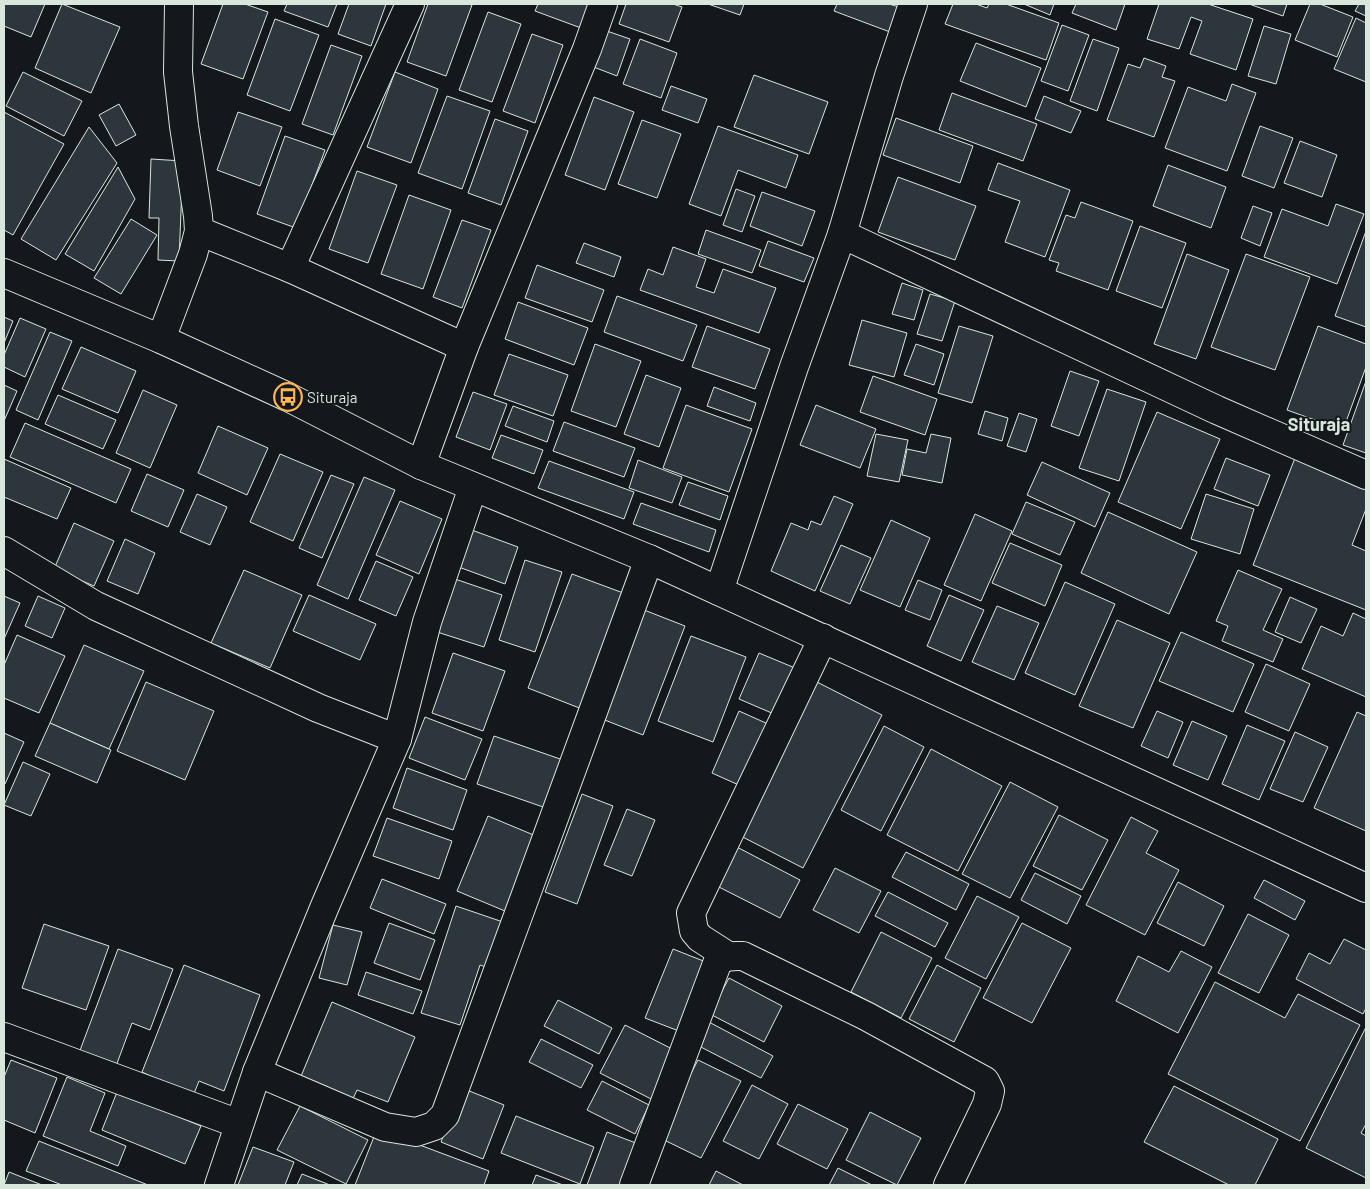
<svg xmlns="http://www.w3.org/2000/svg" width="1370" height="1189" font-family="Barlow,sans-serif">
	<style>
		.building { fill: #2c363c; stroke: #d8e6dc }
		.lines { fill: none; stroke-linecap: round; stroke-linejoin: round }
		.minor-casing { stroke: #d8e6dc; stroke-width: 30 }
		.primary-casing { stroke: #d8e6dc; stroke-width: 30 }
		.minor { stroke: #14181c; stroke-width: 28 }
		.primary { stroke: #14181c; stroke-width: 28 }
		.labels { text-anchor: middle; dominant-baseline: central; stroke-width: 4; stroke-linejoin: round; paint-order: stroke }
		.poi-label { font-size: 15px; fill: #d8e6dc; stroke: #14181c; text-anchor: start }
		.quarter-label { font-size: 18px; font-weight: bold; fill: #d8e6dc; stroke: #14181c }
	</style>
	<rect width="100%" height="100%" fill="#14181c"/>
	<g class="building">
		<polygon points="4,4 45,4 31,37 4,26"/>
		<polygon points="62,4 120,27 91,93 35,68"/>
		<polygon points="223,4 245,4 268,12 243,79 201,64"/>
		<polygon points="287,4 337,4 328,27 284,11"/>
		<polygon points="349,4 386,4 371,46 338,34"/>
		<polygon points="428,4 468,4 472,5 446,76 407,62"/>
		<polygon points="538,4 590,4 581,28 535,11"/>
		<polygon points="626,4 673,4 682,7 669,42 619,24"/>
		<polygon points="708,4 744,4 740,15"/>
		<polygon points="837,4 889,4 899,7 890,32 834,11"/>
		<polygon points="953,4 976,4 987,8 989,4 1006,4 1059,23 1046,60 945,24"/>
		<polygon points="1024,4 1054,4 1050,15"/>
		<polygon points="1076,4 1125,4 1116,30 1072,13"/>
		<polygon points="1159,4 1208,4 1253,19 1236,70 1190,54 1202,21 1191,17 1179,49 1147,39"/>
		<polygon points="1249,4 1287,4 1283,16"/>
		<polygon points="1310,4 1320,4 1353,17 1337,57 1295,40"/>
		<polygon points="1359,4 1366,4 1366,16 1355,11"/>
		<polygon points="488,12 521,24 492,102 459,90"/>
		<polygon points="1356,18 1366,23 1366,82 1334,69"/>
		<polygon points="275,19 319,35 290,111 247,95"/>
		<polygon points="1062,25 1089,35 1068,91 1041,81"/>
		<polygon points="1264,26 1291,34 1276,84 1248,76"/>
		<polygon points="604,30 630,39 617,76 591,66"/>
		<polygon points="532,34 563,45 535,123 503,111"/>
		<polygon points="640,39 677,53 661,98 623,84"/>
		<polygon points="1093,39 1119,48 1097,111 1070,101"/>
		<polygon points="976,43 1041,68 1026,107 960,81"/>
		<polygon points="331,45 362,56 333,135 302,124"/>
		<polygon points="1144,58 1166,66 1162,77 1175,81 1154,137 1107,120 1128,64 1140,68"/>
		<polygon points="23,72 82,101 64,136 6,106"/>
		<polygon points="395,72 438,89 411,163 367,147"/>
		<polygon points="754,75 828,102 809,154 734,127"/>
		<polygon points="1232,84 1256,93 1227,171 1165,148 1188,87 1226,101"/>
		<polygon points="671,86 707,99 698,123 662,110"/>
		<polygon points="952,93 1037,124 1023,161 939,130"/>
		<polygon points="447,96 490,111 462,189 418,173"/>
		<polygon points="1044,96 1081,111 1071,133 1035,119"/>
		<polygon points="594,97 634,112 605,190 565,175"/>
		<polygon points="119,104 136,135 116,146 99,115"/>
		<polygon points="4,112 64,144 13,235 4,230"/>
		<polygon points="238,112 282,127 260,186 217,170"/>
		<polygon points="896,118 973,146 960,183 883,155"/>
		<polygon points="495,119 528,131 501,205 468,193"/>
		<polygon points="642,120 681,134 657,198 618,184"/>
		<polygon points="718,126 798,155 786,188 738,170 721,216 689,204"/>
		<polygon points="1260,126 1293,138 1274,188 1242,176"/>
		<polygon points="89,127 117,163 56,260 21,239"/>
		<polygon points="285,136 325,150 296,228 257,214"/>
		<polygon points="1300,141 1337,155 1322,197 1284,183"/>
		<polygon points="151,159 183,161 179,261 158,260 159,218 149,218"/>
		<polygon points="998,163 1070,190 1045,257 1005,242 1020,201 988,190"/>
		<polygon points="1168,165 1226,187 1211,228 1153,206"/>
		<polygon points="118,167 135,199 94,271 65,254"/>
		<polygon points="357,171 397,185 368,263 329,249"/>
		<polygon points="898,177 976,206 955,260 878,232"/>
		<polygon points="736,189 755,196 742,232 723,225"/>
		<polygon points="762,192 815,211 802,246 750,226"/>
		<polygon points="409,195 451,210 423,289 381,274"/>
		<polygon points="1081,202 1133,221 1108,290 1056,271 1059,263 1049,260 1066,215 1075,218"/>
		<polygon points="1336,204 1364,214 1337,284 1264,257 1282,209 1328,226"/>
		<polygon points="1253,206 1272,213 1260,246 1241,238"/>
		<polygon points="131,219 157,235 121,294 94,278"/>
		<polygon points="462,220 491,230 462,308 433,297"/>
		<polygon points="1140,226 1186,243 1162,308 1116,291"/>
		<polygon points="706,230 761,250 752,273 698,254"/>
		<polygon points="1366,231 1366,327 1335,316"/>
		<polygon points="768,241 814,258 804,282 759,266"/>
		<polygon points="584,243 621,257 614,277 576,263"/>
		<polygon points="673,247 706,259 696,287 714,293 723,269 776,288 759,333 640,290 648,269 663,275"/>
		<polygon points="1187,254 1229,270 1196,359 1154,344"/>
		<polygon points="1246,254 1310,277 1275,370 1211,347"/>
		<polygon points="537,265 604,290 592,322 525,298"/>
		<polygon points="902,283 923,290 914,320 892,314"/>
		<polygon points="930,294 955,301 942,341 917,334"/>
		<polygon points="617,296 697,325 683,361 604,332"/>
		<polygon points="518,302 588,328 574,365 505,339"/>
		<polygon points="4,317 13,321 4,343"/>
		<polygon points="20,318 46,329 25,377 4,367 4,355"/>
		<polygon points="862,320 907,333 894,377 849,365"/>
		<polygon points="707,326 770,349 755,389 692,367"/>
		<polygon points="959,326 993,336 972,403 938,393"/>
		<polygon points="1318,326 1366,344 1366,367 1343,430 1287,410"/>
		<polygon points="50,332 72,341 38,420 16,410"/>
		<polygon points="595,344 641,361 616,427 571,411"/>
		<polygon points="916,344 944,354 934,385 904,375"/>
		<polygon points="81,347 136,371 118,413 62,389"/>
		<polygon points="509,354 568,375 553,416 494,395"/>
		<polygon points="1070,371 1099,381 1079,436 1051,426"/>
		<polygon points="646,375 681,388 659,447 624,434"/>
		<polygon points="873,376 937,399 925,435 860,412"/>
		<polygon points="1366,381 1366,453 1343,445"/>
		<polygon points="4,385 17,391 4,421"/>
		<polygon points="714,387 756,403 750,421 707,406"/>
		<polygon points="1107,389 1146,402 1119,481 1079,468"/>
		<polygon points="143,390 177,405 150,468 116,453"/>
		<polygon points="473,392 507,404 490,450 456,437"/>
		<polygon points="58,395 116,420 103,449 45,424"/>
		<polygon points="686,405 752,429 729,492 663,468"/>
		<polygon points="816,405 876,429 860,468 800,445"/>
		<polygon points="513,406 554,421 547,442 505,426"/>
		<polygon points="985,411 1008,418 1002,441 978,434"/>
		<polygon points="1157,412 1220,439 1181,529 1118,502"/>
		<polygon points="1019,413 1037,419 1026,452 1007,446"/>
		<polygon points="564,422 635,448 624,477 553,451"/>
		<polygon points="25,423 131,469 116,503 10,457"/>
		<polygon points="218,426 268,448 247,495 198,473"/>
		<polygon points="876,434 908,440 899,482 867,476"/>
		<polygon points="931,434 951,438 942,483 902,475 907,449 926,453"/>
		<polygon points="501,435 543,450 534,474 492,458"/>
		<polygon points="280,454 323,472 293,541 250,522"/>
		<polygon points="1226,458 1270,475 1258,506 1214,489"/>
		<polygon points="1295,458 1366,486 1366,509 1352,545 1366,551 1366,610 1253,565"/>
		<polygon points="4,459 71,488 57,519 4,497"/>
		<polygon points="638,460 682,477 672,503 629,488"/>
		<polygon points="549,461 634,492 624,519 538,488"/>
		<polygon points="1042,462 1110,493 1095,527 1027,495"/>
		<polygon points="147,474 184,490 168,527 131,511"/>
		<polygon points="331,475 354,484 322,558 299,548"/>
		<polygon points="364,477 395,490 348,599 317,585"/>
		<polygon points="688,482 728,496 720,520 679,505"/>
		<polygon points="197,494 227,507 210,545 180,532"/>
		<polygon points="1206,494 1254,509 1240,554 1191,539"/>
		<polygon points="834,496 853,504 815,591 771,571 791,523 808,530 811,521 821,525"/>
		<polygon points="400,501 442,519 419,574 376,555"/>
		<polygon points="1026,502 1075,522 1060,555 1012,534"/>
		<polygon points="641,503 716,530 709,552 633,524"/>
		<polygon points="1108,512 1197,552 1169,614 1081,573"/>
		<polygon points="975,514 1012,531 981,601 944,585"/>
		<polygon points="891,520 930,538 900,607 860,590"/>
		<polygon points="74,523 114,541 94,586 54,569"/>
		<polygon points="469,529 518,547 505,584 456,566"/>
		<polygon points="125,539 155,553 138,594 107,581"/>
		<polygon points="1010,543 1062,565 1045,606 992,583"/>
		<polygon points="841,545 871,558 850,604 820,591"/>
		<polygon points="525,560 562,572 535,652 499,640"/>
		<polygon points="376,561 413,577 396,616 359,600"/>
		<polygon points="244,570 302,595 270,668 211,643"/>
		<polygon points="1238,570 1282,589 1263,630 1283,639 1273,662 1222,641 1228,626 1216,621"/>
		<polygon points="572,574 626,594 582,709 528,688"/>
		<polygon points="452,578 502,595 484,647 434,631"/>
		<polygon points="918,580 942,590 930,620 905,610"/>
		<polygon points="1065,582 1115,604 1075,695 1025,673"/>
		<polygon points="309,595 376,624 360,660 293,631"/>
		<polygon points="949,595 984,610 961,661 927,646"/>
		<polygon points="4,596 20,603 4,639"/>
		<polygon points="38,596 65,608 52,638 25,626"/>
		<polygon points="1290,597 1317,609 1301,643 1275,632"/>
		<polygon points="997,606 1039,623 1014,680 972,662"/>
		<polygon points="639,608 685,626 643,735 597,717"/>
		<polygon points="1353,613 1366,619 1366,697 1302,669 1321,626 1343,636"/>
		<polygon points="1117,620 1170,643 1133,728 1079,706"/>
		<polygon points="1181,632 1254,664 1233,712 1159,681"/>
		<polygon points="17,635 65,656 39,713 4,698 4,665"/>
		<polygon points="691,636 746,657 713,742 658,721"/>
		<polygon points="84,645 144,671 109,749 50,723"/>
		<polygon points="453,653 505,671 483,731 432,713"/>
		<polygon points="759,653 795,668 774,714 739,699"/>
		<polygon points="1266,664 1310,684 1289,731 1245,712"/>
		<polygon points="811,679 882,715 803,868 733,832"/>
		<polygon points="146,682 214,711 185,780 117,751"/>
		<polygon points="739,711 768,724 741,786 712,773"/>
		<polygon points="1157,711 1183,722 1168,758 1141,746"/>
		<polygon points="1357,712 1366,716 1366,831 1314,808"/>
		<polygon points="425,717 482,739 465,780 409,758"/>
		<polygon points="1192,721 1227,736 1208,780 1173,765"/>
		<polygon points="50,723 111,750 97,783 35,756"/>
		<polygon points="1247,725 1285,741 1259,800 1222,784"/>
		<polygon points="884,726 924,747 881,831 841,810"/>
		<polygon points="1295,732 1328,747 1303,802 1270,789"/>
		<polygon points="4,733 24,742 5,784 4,783"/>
		<polygon points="494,736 563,760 546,808 477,784"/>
		<polygon points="931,749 1002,786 958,871 887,835"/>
		<polygon points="23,762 50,774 31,816 4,805"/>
		<polygon points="407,768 467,790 453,830 393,808"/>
		<polygon points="1010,782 1058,807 1010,898 962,874"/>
		<polygon points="582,794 613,806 577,904 545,892"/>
		<polygon points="627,809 655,820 632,876 604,865"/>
		<polygon points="1059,815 1108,840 1082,890 1033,866"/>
		<polygon points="488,816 536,836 505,911 457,891"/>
		<polygon points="1131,817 1158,831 1146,853 1179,870 1145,935 1086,905"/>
		<polygon points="387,818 452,841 439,879 373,856"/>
		<polygon points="733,845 800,880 780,918 713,884"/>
		<polygon points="906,852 969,884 956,910 892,877"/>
		<polygon points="835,868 881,891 859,933 813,910"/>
		<polygon points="1035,873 1081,896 1067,924 1021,900"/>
		<polygon points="382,879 446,904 434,934 370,908"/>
		<polygon points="1264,880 1305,901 1295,920 1254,898"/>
		<polygon points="1178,882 1224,906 1204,946 1157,923"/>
		<polygon points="888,892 948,923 935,947 875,916"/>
		<polygon points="977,896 1019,917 986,979 945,958"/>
		<polygon points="456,906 506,923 491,969 480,965 460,1025 421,1013"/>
		<polygon points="1248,914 1289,935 1259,993 1218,973"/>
		<polygon points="389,923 435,940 420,980 374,963"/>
		<polygon points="1022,923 1071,948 1032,1023 983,998"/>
		<polygon points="44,924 109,946 86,1010 22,988"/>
		<polygon points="333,925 362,932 347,985 319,978"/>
		<polygon points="881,932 932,958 901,1018 851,992"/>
		<polygon points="1344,939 1366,950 1366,1008 1363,1014 1296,979 1309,953 1330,964"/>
		<polygon points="118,949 173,969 150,1030 132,1023 116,1066 79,1053"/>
		<polygon points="673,949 711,964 684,1033 645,1018"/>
		<polygon points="1181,951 1212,967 1178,1033 1116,1001 1138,956 1169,972"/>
		<polygon points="184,965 260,995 224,1091 199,1081 193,1096 142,1072"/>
		<polygon points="937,965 981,988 954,1042 909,1019"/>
		<polygon points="366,972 422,991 413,1014 358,995"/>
		<polygon points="729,978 782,1006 764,1042 710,1014"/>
		<polygon points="1215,982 1285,1018 1298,994 1360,1025 1300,1141 1168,1074"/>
		<polygon points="558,1000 612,1028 599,1054 544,1026"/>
		<polygon points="332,1002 415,1037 388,1102 357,1090 351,1103 299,1081"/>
		<polygon points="707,1021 773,1056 761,1078 695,1044"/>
		<polygon points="625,1025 682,1054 657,1102 600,1073"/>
		<polygon points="1366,1027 1366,1124 1361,1133 1366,1136 1366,1178 1306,1148"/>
		<polygon points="541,1039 593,1065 581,1088 529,1062"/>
		<polygon points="11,1060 57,1078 35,1133 4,1120 4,1077"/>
		<polygon points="698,1060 741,1081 701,1158 658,1137"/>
		<polygon points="67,1077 105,1093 90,1131 126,1146 118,1166 43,1136"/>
		<polygon points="602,1081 649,1105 635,1134 587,1110"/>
		<polygon points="752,1085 788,1104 759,1159 723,1141"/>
		<polygon points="1174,1086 1278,1139 1255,1185 1229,1185 1144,1142"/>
		<polygon points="462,1088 504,1105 483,1159 441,1142"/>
		<polygon points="117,1092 201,1126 185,1164 102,1130"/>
		<polygon points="798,1104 848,1129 827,1169 777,1144"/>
		<polygon points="300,1106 368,1140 346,1184 277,1150"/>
		<polygon points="870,1112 921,1138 897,1185 846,1160"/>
		<polygon points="516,1116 594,1147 580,1184 501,1153"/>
		<polygon points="377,1129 489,1171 484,1185 355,1185"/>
		<polygon points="607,1132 641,1145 626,1185 587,1185"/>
		<polygon points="39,1141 148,1185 62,1185 26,1171"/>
		<polygon points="253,1147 294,1162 285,1185 238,1185"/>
		<polygon points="838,1168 872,1185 829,1185"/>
		<polygon points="716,1171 743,1185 709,1185"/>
		<polygon points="9,1172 42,1185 4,1185"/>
		<polygon points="302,1174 330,1185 297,1185"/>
		<polygon points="536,1175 563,1185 532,1185"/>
	</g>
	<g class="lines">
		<defs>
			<g id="minor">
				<polyline points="199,231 290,268 464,347"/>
				<polyline points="842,234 1217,410 1366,475"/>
				<polyline points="290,268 410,4"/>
				<polyline points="161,339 193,254 199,231 198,216 184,126 178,72 179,4"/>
				<polyline points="421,465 464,347 587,49 603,4"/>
				<polyline points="4,551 96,606 318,708 397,739"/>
				<polyline points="719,591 794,367 842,234 889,76 913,4"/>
				<polyline points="728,956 700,938 694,931 691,913 823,638"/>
				<polyline points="4,1037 239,1124"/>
				<polyline points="257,1072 385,1127 416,1132 434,1126 445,1115 649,559"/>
				<polyline points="219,1185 257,1072 325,906 397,739 427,622 473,487"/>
				<path d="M 634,1185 L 718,961 C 726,955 734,956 743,956 L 866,1016 L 985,1081 L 990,1091 L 987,1104 L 948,1185"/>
			</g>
			<polyline id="primary" points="4,273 161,339 288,397 421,465 649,559 1366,888"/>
		</defs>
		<use href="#minor" class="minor-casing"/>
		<use href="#primary" class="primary-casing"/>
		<use href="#minor" class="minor"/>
		<use href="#primary" class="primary"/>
	</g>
	<defs>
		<symbol id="bus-ring" viewBox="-11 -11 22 22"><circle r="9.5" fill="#14181c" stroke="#ffb74d" stroke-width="1.5"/><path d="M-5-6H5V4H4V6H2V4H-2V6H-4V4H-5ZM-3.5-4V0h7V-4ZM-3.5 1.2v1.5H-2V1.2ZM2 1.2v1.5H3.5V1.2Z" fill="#ffb74d"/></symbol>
	</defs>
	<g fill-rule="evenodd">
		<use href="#bus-ring" x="272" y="381" width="32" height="32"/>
	</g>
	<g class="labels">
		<g class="poi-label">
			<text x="307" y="397">Situraja</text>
		</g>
		<g class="quarter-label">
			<text x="1319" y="424">Situraja</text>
		</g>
	</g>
	<rect width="1370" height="1189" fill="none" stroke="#d8e6dc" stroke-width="10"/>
</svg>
